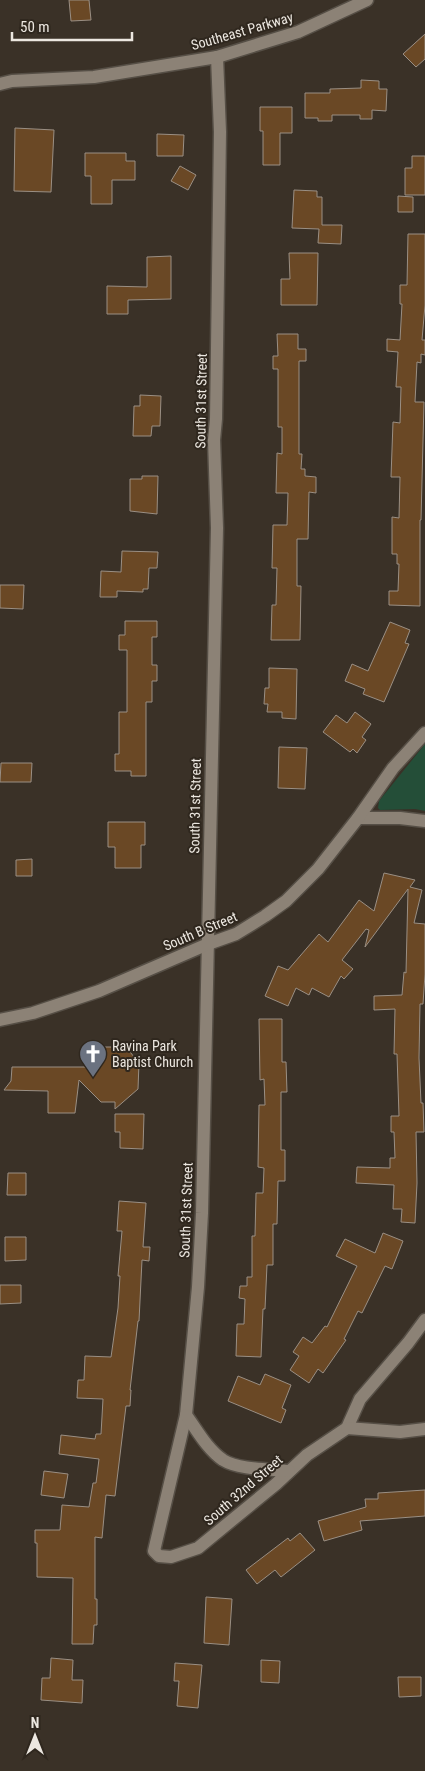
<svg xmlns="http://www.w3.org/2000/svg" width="425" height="1771" font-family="'Roboto Condensed',sans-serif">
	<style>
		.green { fill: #244e38 }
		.building { fill: #6a4825; stroke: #9a8f84 }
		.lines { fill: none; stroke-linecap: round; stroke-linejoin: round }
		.minor-casing { stroke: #564f46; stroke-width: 15 }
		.minor { stroke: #8c8276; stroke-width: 12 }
		.labels { text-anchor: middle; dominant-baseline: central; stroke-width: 4; stroke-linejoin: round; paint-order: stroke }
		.street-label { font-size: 14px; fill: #ece7e0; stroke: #2f271e }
		.poi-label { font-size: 14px; fill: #ece7e0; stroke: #2f271e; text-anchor: start }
	</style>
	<rect width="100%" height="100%" fill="#3a3127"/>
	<polygon class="green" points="425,744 425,811 415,809 380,810 378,808 379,801"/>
	<g class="building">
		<polygon points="69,0 89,0 91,20 71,21"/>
		<polygon points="425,34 425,59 416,67 403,54"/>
		<polygon points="361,80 379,81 379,89 387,89 386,111 372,110 372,119 360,119 360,115 332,115 332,121 318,121 318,118 305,118 305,93 330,93 330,89 361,88"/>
		<polygon points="260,107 292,107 292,133 280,133 280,165 263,165 263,131 260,131"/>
		<polygon points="15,128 54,130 51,192 14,191"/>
		<polygon points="157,134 184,135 183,156 157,156"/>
		<polygon points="85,153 126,153 126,161 135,161 135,180 112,180 112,204 91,204 91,176 85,176"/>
		<polygon points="412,156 425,156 425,195 405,195 405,168 412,168"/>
		<polygon points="180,166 196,175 188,190 171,181"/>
		<polygon points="294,190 317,191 317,197 322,197 322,225 342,225 341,244 318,243 319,229 292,228"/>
		<polygon points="398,196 413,197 413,212 398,212"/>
		<polygon points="408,234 425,234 425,305 422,340 425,340 425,355 421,354 421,363 417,362 415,402 424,402 421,520 420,520 420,606 389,605 389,591 398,591 399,564 397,564 397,554 392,554 392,517 399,518 400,477 391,477 393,422 400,423 401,387 396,387 398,352 387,351 387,339 400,340 402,304 400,304 400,285 407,285"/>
		<polygon points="289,253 318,253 317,305 281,305 281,279 290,279"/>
		<polygon points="171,256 171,299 128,300 128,314 107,314 107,286 147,287 147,257"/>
		<polygon points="277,334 298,334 298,349 306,349 306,361 299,361 299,454 302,454 301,469 305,469 305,476 316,477 316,493 309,492 308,539 297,539 297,586 301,586 300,640 271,640 272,605 276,605 277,568 272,568 273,525 287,525 288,493 276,493 277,453 282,454 282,427 278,427 278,369 273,369 273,356 278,356"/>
		<polygon points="140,395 161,396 160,426 152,426 151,436 133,436 134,406 140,406"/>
		<polygon points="142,476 158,476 157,514 130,511 130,479 142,479"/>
		<polygon points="122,551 158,552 157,568 149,568 148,589 143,589 143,592 117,591 117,597 100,597 101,571 121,572"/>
		<polygon points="0,585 24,585 23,609 0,608"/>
		<polygon points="125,621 157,621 157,637 152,637 152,665 157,665 157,681 152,681 152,702 146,702 146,776 131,776 131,771 115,771 115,754 119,754 119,712 127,712 127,650 119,650 119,635 125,635"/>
		<polygon points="390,622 410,630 405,643 409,644 384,702 363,694 365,689 345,681 352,664 368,671"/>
		<polygon points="269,668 297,669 296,719 282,718 282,712 267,712 268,704 264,704 265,688 269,688"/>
		<polygon points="355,712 371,724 362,737 366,740 357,753 353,749 350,752 323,732 336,715 347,723"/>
		<polygon points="279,747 307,748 305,789 278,788"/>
		<polygon points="1,763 32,763 31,782 0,782"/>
		<polygon points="108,822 145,822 145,845 141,845 141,868 115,868 115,847 108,847"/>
		<polygon points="32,859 32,876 16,876 16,860"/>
		<polygon points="384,873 415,880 410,887 422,890 414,923 425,924 425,974 423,1004 420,1004 419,1058 421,1103 423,1103 424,1132 416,1132 417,1183 415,1223 401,1222 402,1209 393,1209 394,1185 356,1183 357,1167 390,1168 390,1158 395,1158 394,1132 391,1132 391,1116 399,1116 397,1054 394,1054 395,1009 374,1010 374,996 402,995 404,972 406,973 408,889 365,947 369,930 366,929 342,960 353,969 344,979 341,976 329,997 312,988 309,995 296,988 288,1006 265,996 278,966 288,970 319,934 328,942 359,900 374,911"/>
		<polygon points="259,1019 282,1019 282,1062 286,1062 287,1092 281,1092 281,1150 285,1150 285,1181 278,1181 277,1224 273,1224 273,1265 267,1265 265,1309 263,1309 261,1357 236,1356 237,1324 244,1324 245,1299 239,1298 240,1286 247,1286 247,1277 252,1277 252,1236 255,1236 256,1193 263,1193 264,1168 258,1167 259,1105 265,1105 264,1079 260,1080"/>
		<polygon points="105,1047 126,1047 139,1063 138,1089 115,1109 115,1102 101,1102 79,1080 75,1113 48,1113 48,1091 4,1090 11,1081 12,1067 87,1067"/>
		<polygon points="115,1114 144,1114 143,1149 120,1148 120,1132 115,1132"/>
		<polygon points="8,1173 26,1173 26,1195 7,1195"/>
		<polygon points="119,1201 146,1203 143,1247 150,1247 149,1261 142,1260 139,1321 138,1321 130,1390 131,1390 130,1406 126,1406 115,1496 106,1495 102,1538 95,1537 95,1599 97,1599 97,1625 94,1625 93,1644 72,1644 73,1578 37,1577 37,1543 35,1543 35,1530 60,1530 62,1505 89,1507 93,1483 96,1483 99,1459 59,1454 61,1435 95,1439 96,1434 101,1434 103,1399 77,1398 78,1380 84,1380 85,1356 111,1357 118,1308 120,1276 118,1276 122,1231 117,1231"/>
		<polygon points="383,1233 403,1241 392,1269 385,1266 362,1313 358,1311 344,1339 346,1340 323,1373 318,1369 309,1383 290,1370 299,1356 293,1352 303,1337 312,1343 325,1326 327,1327 357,1266 336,1256 345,1239 375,1253"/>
		<polygon points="5,1237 26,1237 26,1260 5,1261"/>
		<polygon points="0,1285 21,1285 21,1303 0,1304"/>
		<polygon points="265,1374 291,1385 282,1408 286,1410 281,1423 228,1401 238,1376 260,1385"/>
		<polygon points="44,1471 68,1474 64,1498 41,1495"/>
		<polygon points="425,1490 425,1516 360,1521 362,1530 324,1541 318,1521 366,1507 365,1499 378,1499 378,1493"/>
		<polygon points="300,1533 315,1550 281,1577 275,1570 257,1584 246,1570 288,1538 290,1541"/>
		<polygon points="206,1597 232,1599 229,1645 204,1643"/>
		<polygon points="51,1658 73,1660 72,1680 83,1680 82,1703 41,1700 42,1678 50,1678"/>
		<polygon points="261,1660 280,1661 279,1683 261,1682"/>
		<polygon points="175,1663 202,1665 198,1708 177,1706 179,1681 174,1681"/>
		<polygon points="398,1677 421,1677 421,1696 399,1697"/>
	</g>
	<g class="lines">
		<defs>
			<g id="minor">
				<polyline points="217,57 220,132 216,419 214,440 217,528 202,1213 198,1287 186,1415 154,1551 159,1556 171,1557 198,1548 276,1484 307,1455 347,1428 360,1399 408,1343 425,1320"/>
				<polyline points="0,84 12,81 94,77 217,57 298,32 367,0"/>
				<polyline points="358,818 400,818 425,821"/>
				<polyline points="0,1020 33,1013 99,991 208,944 236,934 265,916 286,901 318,869 358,818 393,768 425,733"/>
				<path d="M 186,1415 C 197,1430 207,1449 223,1460 C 239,1470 270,1469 289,1471"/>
				<polyline points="347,1428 400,1432 425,1429"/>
			</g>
		</defs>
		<use href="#minor" class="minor-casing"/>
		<use href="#minor" class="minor"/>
	</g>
	<defs>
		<symbol id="church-pin" viewBox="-11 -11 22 30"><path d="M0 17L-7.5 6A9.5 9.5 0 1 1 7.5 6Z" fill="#6b7280" stroke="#2f271e"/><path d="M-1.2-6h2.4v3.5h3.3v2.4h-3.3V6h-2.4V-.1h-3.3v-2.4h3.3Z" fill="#fff"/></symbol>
	</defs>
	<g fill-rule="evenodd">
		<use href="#church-pin" x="77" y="1038" width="32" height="43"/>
	</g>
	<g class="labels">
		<g class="street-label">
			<text transform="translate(242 31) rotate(-16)">Southeast Parkway</text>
			<text transform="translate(201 401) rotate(-89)">South 31st Street</text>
			<text transform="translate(195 806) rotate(-89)">South 31st Street</text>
			<text transform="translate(200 931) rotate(-23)">South B Street</text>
			<text transform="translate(186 1210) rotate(-88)">South 31st Street</text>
			<text transform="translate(243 1490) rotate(-41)">South 32nd Street</text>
		</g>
		<g class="poi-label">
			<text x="112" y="1046">Ravina Park<tspan x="112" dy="16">Baptist Church</tspan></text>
		</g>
	</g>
	<g transform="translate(35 1736)" stroke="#2f271e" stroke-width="4" paint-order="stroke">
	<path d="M0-4L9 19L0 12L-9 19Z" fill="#ece7e0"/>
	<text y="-8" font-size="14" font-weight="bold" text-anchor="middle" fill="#ece7e0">N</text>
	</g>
	<path d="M12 32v8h120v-8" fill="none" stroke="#ece7e0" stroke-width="2.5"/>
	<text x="20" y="32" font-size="15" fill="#ece7e0" stroke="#2f271e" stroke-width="4" paint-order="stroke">50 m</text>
</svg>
